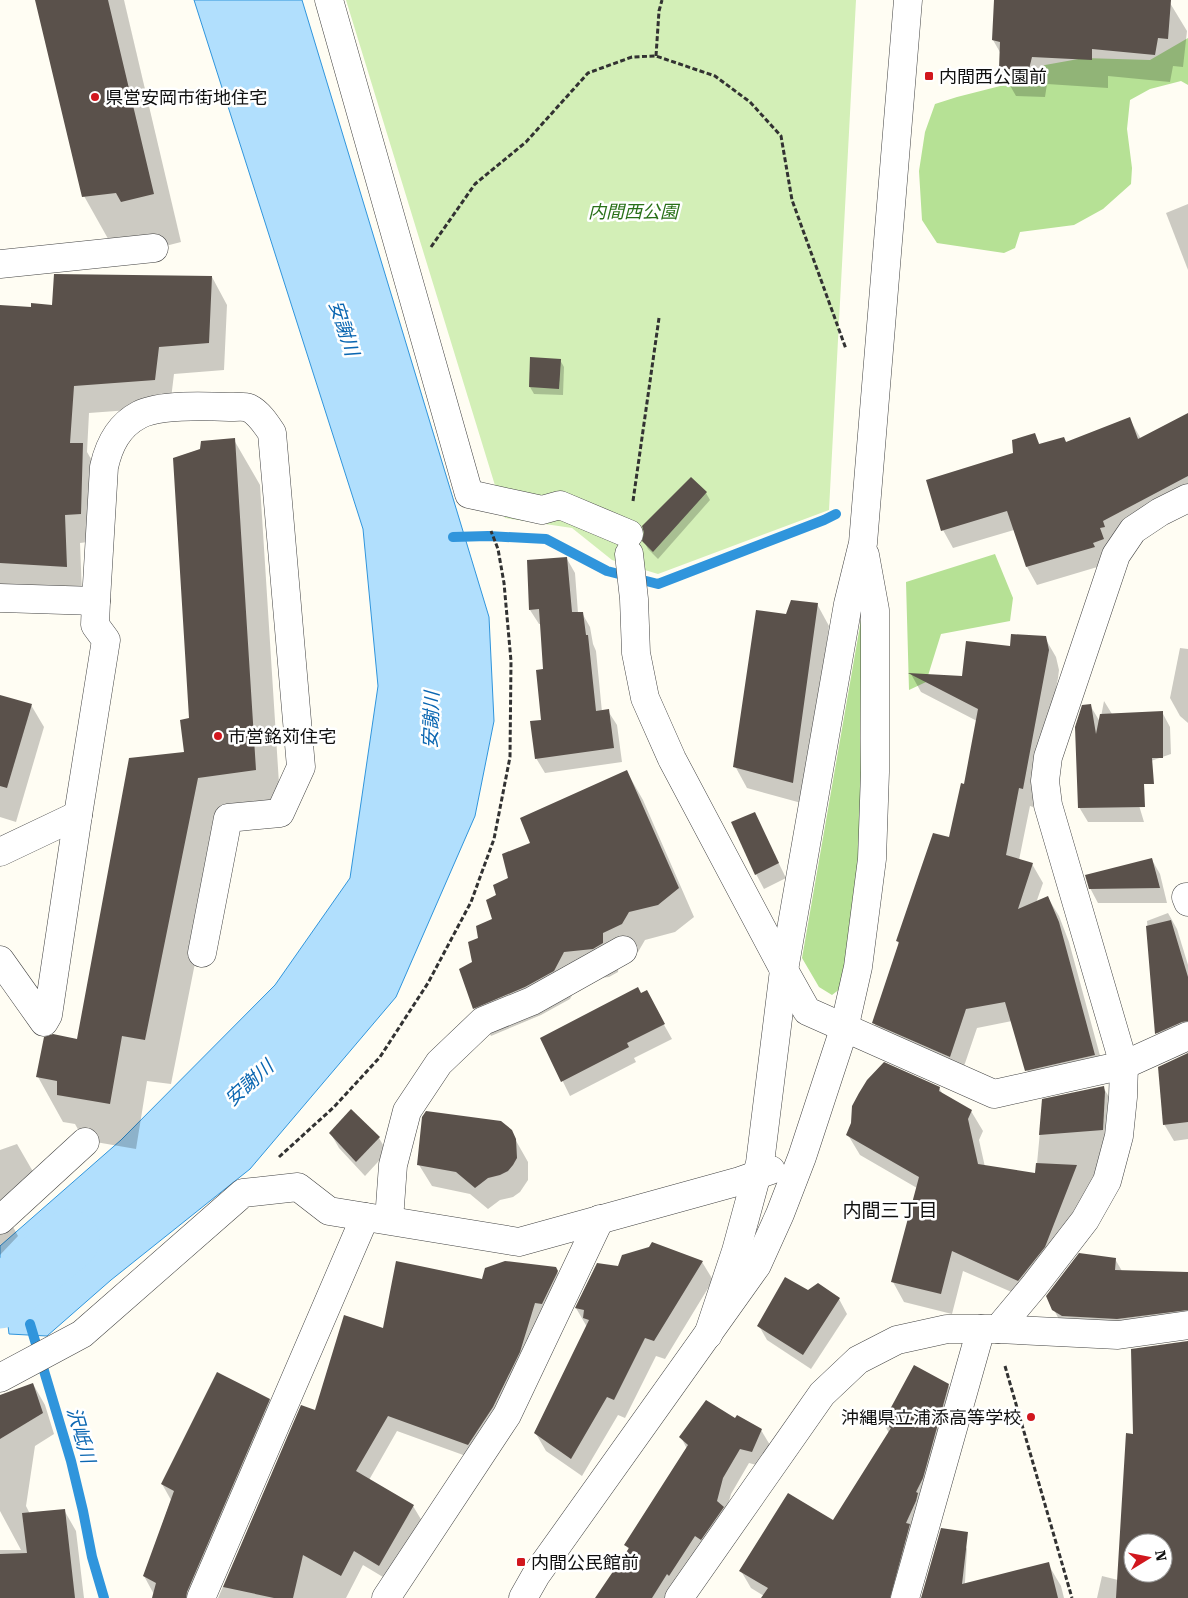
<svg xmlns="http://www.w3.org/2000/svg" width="1188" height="1598" font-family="'Roboto Serif','Noto Sans JP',serif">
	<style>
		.green { fill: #d3efb7 }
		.forest { fill: #b6e195 }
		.water { fill: #b1dffd; stroke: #3095dc }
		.shadow { fill: #0003; fill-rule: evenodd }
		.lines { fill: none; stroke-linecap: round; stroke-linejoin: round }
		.stream { stroke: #3095dc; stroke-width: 10 }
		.river { stroke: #b1dffd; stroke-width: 61 }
		.building { fill: #5a514b; fill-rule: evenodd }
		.minor-casing { stroke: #434343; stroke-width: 29 }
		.path { stroke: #323232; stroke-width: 3; stroke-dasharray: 5 2.5; stroke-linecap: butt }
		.minor { stroke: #fff; stroke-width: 28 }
		.poi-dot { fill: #d1171e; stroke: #fff; stroke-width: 2 }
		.labels { text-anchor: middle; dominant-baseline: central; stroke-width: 5; stroke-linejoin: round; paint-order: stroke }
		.poi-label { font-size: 18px; fill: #101010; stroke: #fff; text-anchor: start }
		.park-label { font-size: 18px; font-style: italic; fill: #297018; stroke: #fff }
		.water-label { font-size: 19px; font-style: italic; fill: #0a66b1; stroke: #fff }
		.neighbourhood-label { font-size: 19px; fill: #101010; stroke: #fff }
	</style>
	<rect width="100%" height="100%" fill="#fffdf3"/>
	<polygon class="green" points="346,0 856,0 829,510 658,574 612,560 572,528 505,518"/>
	<g class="forest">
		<polygon points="1188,38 1188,85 1181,81 1150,89 1130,100 1127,129 1132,168 1131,184 1103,209 1074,225 1020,232 1015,248 1004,253 937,243 922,220 919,171 925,132 935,104 957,97 1016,82 1045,65 1084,58 1150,60"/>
		<polygon points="995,554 1013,598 1010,621 941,634 926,682 909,690 906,582"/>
		<polygon points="862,614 860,738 863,848 841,988 832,995 819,987 802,958"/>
	</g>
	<polygon class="water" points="194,0 302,0 489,617 494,721 475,816 396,997 250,1169 111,1280 47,1336 9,1334 0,1259 0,1246 121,1140 275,985 350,878 378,686 363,529"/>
	<g class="shadow">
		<polygon points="36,0 124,0 181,242 150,250 111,244 84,196"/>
		<polygon points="995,0 1162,0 1170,3 1187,31 1183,67 1173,66 1170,82 1108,76 1108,88 1047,84 1045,97 1016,96 1000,68 1001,54 993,40"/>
		<polygon points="1188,204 1188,270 1166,213"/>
		<polygon points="212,277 227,305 224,370 174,374 170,407 89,413 87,452 98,471 96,541 80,543 82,594 0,589 0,306 33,309 54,307"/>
		<polygon points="560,360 564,367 563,395 534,394 530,387"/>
		<polygon points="1188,414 1188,504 1104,565 1037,585 1027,567 1014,530 953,548 943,530 1034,434 1040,445 1064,438 1066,443 1129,418 1141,439"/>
		<polygon points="234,440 260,485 281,815 223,822 171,1084 147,1081 136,1149 84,1140 75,1124 63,1122 38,1077 78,1040 186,753"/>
		<polygon points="706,493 710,500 658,559 648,549 644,541"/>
		<polygon points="567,559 575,573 578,613 582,613 590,627 593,644 596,651 602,712 608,711 617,725 622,762 545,773 536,758 542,721 544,670 541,624 539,624 530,610"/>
		<polygon points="817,604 829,626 805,804 747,788 735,766 786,615"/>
		<polygon points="1045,638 1056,657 1059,670 1058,678 1033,807 1030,806 1019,860 1032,864 1043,883 1036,903 1048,898 1059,916 1069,942 1105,1074 1037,1089 1027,1070 1012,1021 977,1028 961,1075 884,1042 874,1023 899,944 897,941 950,838 965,785 977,721 921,692 911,674 963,677 1011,647"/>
		<polygon points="1180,648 1188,649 1188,723 1180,716 1170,698"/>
		<polygon points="0,696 31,705 44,727 16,822 0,817"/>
		<polygon points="1104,701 1112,714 1162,712 1170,727 1171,754 1128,769 1144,822 1088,822 1079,807 1090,705 1100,722"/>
		<polygon points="627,772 643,800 694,917 675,932 645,940 638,952 619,962 618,972 609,977 580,980 570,999 541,1015 491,1036 475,1008 474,963 479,939 494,920 497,896 531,844"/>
		<polygon points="754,813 786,878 764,889 756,874"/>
		<polygon points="1152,860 1160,874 1167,903 1098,903 1090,888"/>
		<polygon points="1168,913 1177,929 1188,965 1188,1039 1166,1049 1157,1033 1147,921"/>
		<polygon points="641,995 654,1007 672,1039 634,1058 636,1062 570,1096 542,1039"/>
		<polygon points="1188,1054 1188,1139 1174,1141 1164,1124"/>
		<polygon points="1103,1087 1115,1107 1113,1157 1030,1300 963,1271 952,1314 904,1302 893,1282 917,1188 860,1155 848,1135 939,1088 944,1096 971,1111 983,1131 979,1140 985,1167 1036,1174 1043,1100"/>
		<polygon points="331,1134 379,1138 387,1152 365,1176 339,1148"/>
		<polygon points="515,1139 528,1162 528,1180 520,1192 513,1197 500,1200 488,1209 470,1194 432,1186 419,1165"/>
		<polygon points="17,1144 39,1182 6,1214 18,1236 0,1255 0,1150"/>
		<polygon points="1115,1259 1122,1271 1188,1282 1188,1325 1062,1325 1054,1310"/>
		<polygon points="702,1262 713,1280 665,1359 656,1356 625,1418 618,1415 582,1476 546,1451 535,1432 587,1327 576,1308 598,1265 619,1268"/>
		<polygon points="555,1268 566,1287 477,1460 397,1431 369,1480 413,1506 422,1521 388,1580 363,1565 346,1598 218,1598 302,1407 316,1412 383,1329 483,1281"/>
		<polygon points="808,1292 839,1299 847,1314 811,1369 767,1340 759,1326"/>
		<path d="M 1188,1348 L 1188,1598 L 1097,1598 L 1102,1576 L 1118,1580 L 1134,1435 ZM 1133,1543 L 1163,1543 L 1163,1573 L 1133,1573 Z"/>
		<polygon points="33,1384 45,1405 54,1434 35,1446 26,1506 30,1514 64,1510 76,1531 84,1598 0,1598 0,1550 21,1550 0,1511 0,1396"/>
		<polygon points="948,1385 958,1402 903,1598 762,1598 764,1596 751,1588 741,1571 834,1521 889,1433 884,1424"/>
		<polygon points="269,1399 280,1419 203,1598 156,1598 144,1576 171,1500 162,1484"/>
		<polygon points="736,1419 761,1430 770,1445 760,1466 749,1463 731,1494 726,1512 670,1598 597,1598 629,1550 626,1545 687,1449 681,1437"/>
		<polygon points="957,1532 967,1549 964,1598 923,1598"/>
		<polygon points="1048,1564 1061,1586 1064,1598 981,1598"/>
	</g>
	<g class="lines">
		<g class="stream">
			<polyline points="453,537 488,536 546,539 607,571 658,584 824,520 836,514"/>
			<polyline points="30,1324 71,1461 83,1511 92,1557 104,1598"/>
		</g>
		<polyline class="river" points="0,1298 69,1240"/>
	</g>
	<g class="building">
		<polygon points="35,0 108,0 154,194 121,202 116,193 82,197"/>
		<polygon points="994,0 1171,0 1168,39 1158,38 1155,55 1092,49 1092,60 1032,57 1029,69 999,69 1000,42 992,40"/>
		<polygon points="54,274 212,276 209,343 159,347 155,380 74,386 70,443 83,443 81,514 65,515 67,567 0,563 0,305 31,307 31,303 52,305"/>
		<polygon points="530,357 561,359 559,389 529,387"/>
		<polygon points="1188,413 1188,476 1103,521 1105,527 1100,528 1104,539 1093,543 1095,547 1026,567 1007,511 941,531 926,480 1013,453 1012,440 1035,433 1039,444 1064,437 1066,442 1130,417 1138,439"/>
		<polygon points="235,438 256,770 198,778 145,1040 122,1036 110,1104 57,1095 57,1081 36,1077 44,1037 53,1034 77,1039 129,758 184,752 180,720 189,718 173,458 200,449 201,441"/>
		<polygon points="691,477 707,492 653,552 642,541 644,533 642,526"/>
		<polygon points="567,557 572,612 583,612 586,635 588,635 596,711 609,709 614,748 535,759 530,721 541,720 536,670 543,669 539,609 529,610 527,560"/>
		<polygon points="791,600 818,603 793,783 733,767 756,610 786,614"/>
		<polygon points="1011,634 1046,636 1049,650 1023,789 1019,788 1006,855 1033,863 1018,909 1048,896 1059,922 1095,1055 1025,1071 1005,1002 966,1009 950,1057 872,1023 899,942 896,941 933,833 949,837 961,783 964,784 978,709 908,673 962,676 966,641 1010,646"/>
		<polygon points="0,695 32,704 7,788 0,786"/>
		<polygon points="1091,704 1096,734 1100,714 1163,711 1163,758 1152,758 1154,784 1144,784 1145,807 1078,808 1075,727 1082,705"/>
		<polygon points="627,770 679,888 658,905 629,912 622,924 603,933 603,943 593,949 564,952 554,971 525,987 473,1009 459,969 472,962 468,942 478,938 476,926 492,919 486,900 496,895 493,885 508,878 502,854 530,843 520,818"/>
		<polygon points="755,812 779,863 755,875 731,822"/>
		<polygon points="1152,858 1160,888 1089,889 1085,875"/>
		<polygon points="1171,920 1188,977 1188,1021 1182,1022 1155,1034 1146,926"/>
		<polygon points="638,987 641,993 647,990 665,1024 627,1043 629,1047 561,1082 540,1038"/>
		<polygon points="1188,1053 1188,1122 1163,1125 1158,1067"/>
		<polygon points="884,1062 940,1087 939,1091 972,1110 968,1119 978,1164 1035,1173 1036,1163 1077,1165 1045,1247 1018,1281 952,1251 941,1294 891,1282 919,1177 846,1135 851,1123 852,1106 859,1093 867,1080"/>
		<polygon points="1104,1086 1105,1092 1103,1130 1039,1135 1042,1099"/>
		<polygon points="351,1109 380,1137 356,1162 329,1133"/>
		<polygon points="426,1111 501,1121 512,1130 516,1139 517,1158 513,1165 508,1171 500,1175 488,1178 475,1188 456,1172 417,1165 422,1117"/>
		<polygon points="652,1242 703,1261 654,1341 645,1338 614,1400 607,1397 571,1459 534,1433 589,1320 583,1318 584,1310 575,1308 597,1263 618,1266 622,1255 649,1247"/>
		<polygon points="1079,1253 1116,1258 1115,1270 1188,1272 1188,1310 1117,1319 1062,1316 1052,1310 1046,1296"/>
		<polygon points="396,1261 482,1279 485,1268 505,1261 556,1267 558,1271 542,1304 535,1303 520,1352 493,1407 468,1445 388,1416 356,1471 414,1505 379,1566 354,1551 341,1576 303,1555 293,1598 274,1598 223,1587 301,1405 315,1410 344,1315 383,1328"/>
		<polygon points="785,1277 808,1290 818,1283 840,1298 803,1355 757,1326"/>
		<path d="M 1188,1341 L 1188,1598 L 1116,1598 L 1126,1433 L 1133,1434 L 1131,1349 ZM 1133,1543 L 1163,1543 L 1163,1573 L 1133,1573 Z"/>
		<polygon points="914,1365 949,1384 923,1478 916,1492 918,1493 916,1501 906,1523 910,1524 890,1598 761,1598 768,1588 739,1571 788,1493 833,1520 891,1428 882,1424"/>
		<polygon points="217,1372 270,1399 187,1592 186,1598 152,1598 156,1583 143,1576 174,1491 161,1484"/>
		<polygon points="33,1383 43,1413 0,1439 0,1395"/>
		<polygon points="706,1400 735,1418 737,1415 762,1429 752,1452 740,1449 723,1478 717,1501 724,1507 701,1540 695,1536 669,1576 667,1574 652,1598 595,1598 629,1548 624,1545 688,1445 679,1437"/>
		<polygon points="65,1509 75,1598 0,1598 0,1554 27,1553 22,1513"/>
		<polygon points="941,1528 968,1532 962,1584 1049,1562 1058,1598 921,1598"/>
	</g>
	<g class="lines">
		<defs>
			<g id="minor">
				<polyline points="329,0 469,494 542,510 560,505 629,534"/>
				<polyline points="0,264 154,248"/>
				<polyline points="629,554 634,599 636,653 645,698 672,759 784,970 807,1011 994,1094 1124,1065 1188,1036"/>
				<path d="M 0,598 L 96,601 L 104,467 C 109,445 118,426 139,415 C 160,404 206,406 230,407 C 235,407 244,406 249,408 C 259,413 266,424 272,433 L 301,767 L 280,813 L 228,818 L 202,953"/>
				<polyline points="0,852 78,815"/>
				<polyline points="1186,897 1188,902"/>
				<polyline points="0,960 44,1022 48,1015 78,815 106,640 95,625 96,601"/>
				<polyline points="0,1220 85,1142"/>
				<polyline points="389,1220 393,1165 407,1111 439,1063 483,1021 532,1001 623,950"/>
				<polyline points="998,1329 1034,1286 1085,1220 1107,1181 1119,1136 1123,1097 1124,1065 1048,805 1045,781 1048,757 1116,555 1133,530 1160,512 1188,498"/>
				<polyline points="708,1335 736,1251 760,1163 784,970 848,604 863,543 908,0"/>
				<polyline points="0,1378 82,1334 243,1193 298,1187 329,1211 519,1242 740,1181 771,1170"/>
				<polyline points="201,1598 365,1217"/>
				<polyline points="386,1598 507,1415 600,1219"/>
				<polyline points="523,1598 536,1575 757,1265 780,1214 802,1157 844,1029 858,967 872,859 875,772 875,610 865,555"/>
				<polyline points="679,1598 822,1394 858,1360 897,1340 947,1329 998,1329 1118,1335 1188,1325"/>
				<polyline points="905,1598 981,1329"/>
			</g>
		</defs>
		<use href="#minor" class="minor-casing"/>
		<g class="path">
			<polyline points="656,56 659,11 662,0"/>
			<polyline points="431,247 475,184 526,142 588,73 632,57 656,56 715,76 750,102 781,136 792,200 846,349"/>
			<polyline points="633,501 659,318"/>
			<polyline points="279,1157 334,1107 380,1057 428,983 471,902 494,839 510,757 511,661 504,583 498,549 491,531"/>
			<polyline points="1005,1366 1072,1598"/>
		</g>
		<use href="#minor" class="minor"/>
	</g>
	<g class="poi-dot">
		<rect x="924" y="71" width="10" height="10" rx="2.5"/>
		<circle cx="95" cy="97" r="5"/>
		<circle cx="218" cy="736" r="5"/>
		<circle cx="1031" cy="1417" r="5"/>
		<rect x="516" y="1557" width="10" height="10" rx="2.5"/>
	</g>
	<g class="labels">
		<g class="poi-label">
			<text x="939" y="76">内間西公園前</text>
			<text x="105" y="97">県営安岡市街地住宅</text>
			<text x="228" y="736">市営銘苅住宅</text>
			<text x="1021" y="1417" text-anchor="end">沖縄県立浦添高等学校</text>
			<text x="531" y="1562">内間公民館前</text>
		</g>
		<g class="park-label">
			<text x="633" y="211">内間西公園</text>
		</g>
		<g class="water-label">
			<text transform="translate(344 328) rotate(72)">安謝川</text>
			<text transform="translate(431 720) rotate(-88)">安謝川</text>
			<text transform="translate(249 1083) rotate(-42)">安謝川</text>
			<text transform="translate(81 1435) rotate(74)">沢岻川</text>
		</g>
		<g class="neighbourhood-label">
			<text x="890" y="1210">内間三丁目</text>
		</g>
	</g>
	<g transform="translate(1148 1558) rotate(80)"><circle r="24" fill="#ffffff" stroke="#9f9f9f"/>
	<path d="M0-4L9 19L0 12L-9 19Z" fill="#d1171e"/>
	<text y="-8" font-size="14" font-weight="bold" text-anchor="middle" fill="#101010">N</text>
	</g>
</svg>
